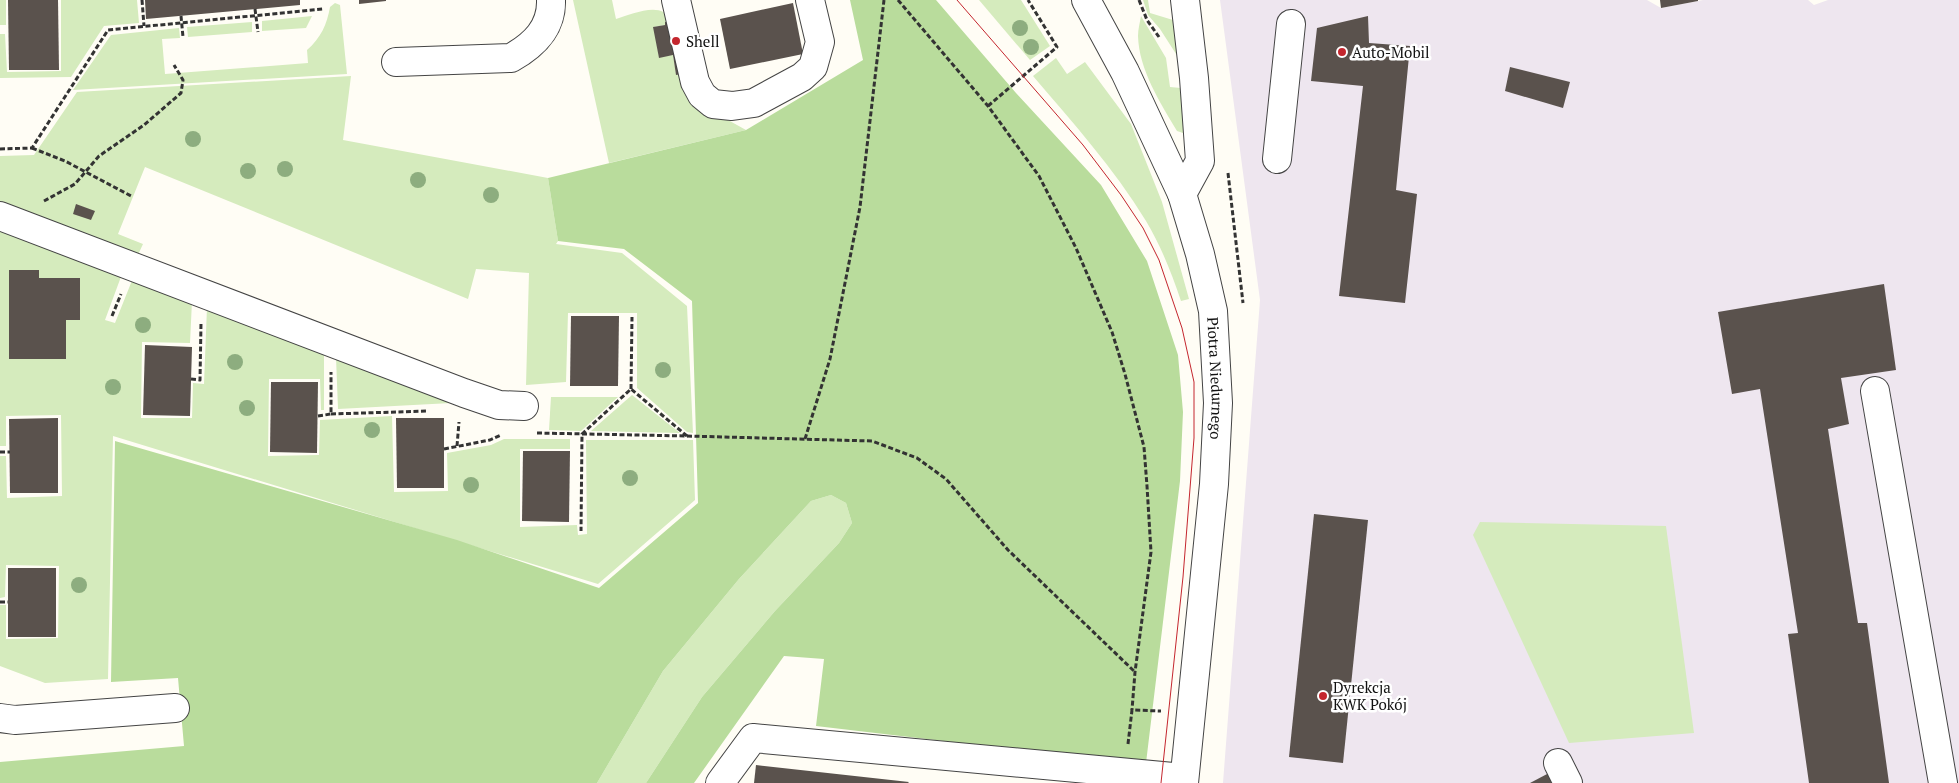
<svg xmlns="http://www.w3.org/2000/svg" width="1959" height="783" font-family="'PT Serif',serif">
	<style>
		.industrial { fill: #eee6ef }
		.green { fill: #d5ebbd }
		.forest { fill: #b9dc9c }
		.building { fill: #5a524d }
		.lines { fill: none; stroke-linecap: round; stroke-linejoin: round }
		.minor-casing { stroke: #444; stroke-width: 30 }
		.path { stroke: #333; stroke-width: 3; stroke-dasharray: 5 2.5; stroke-linecap: butt }
		.minor { stroke: #fff; stroke-width: 28 }
		.tram { stroke: #c4262e; stroke-width: 1 }
		.tree { fill: #8dad7f }
		.poi-dot { fill: #c4262e; stroke: #fff; stroke-width: 2 }
		.labels { text-anchor: middle; dominant-baseline: central; stroke-width: 5; stroke-linejoin: round; paint-order: stroke }
		.poi-label { font-size: 15px; fill: #111; stroke: #fff; text-anchor: start }
		.street-label { font-size: 15px; fill: #111; stroke: #fff }
	</style>
	<rect width="100%" height="100%" fill="#fffdf5"/>
	<polygon class="industrial" points="1220,0 1647,0 1661,8 1703,0 1808,0 1814,5 1828,0 1959,0 1959,783 1223,783 1260,300"/>
	<g class="green">
		<rect x="0" y="0" width="6" height="25"/>
		<polygon points="61,0 137,0 139,23 104,26 71,77 0,78 0,34 5,34 7,72 61,71"/>
		<path d="M 573,0 L 612,0 L 616,19 C 632,14 664,0 670,21 L 665,22 L 665,25 L 654,27 L 659,57 L 673,55 L 676,74 L 681,74 L 719,115 L 746,130 L 609,163 Z"/>
		<polygon points="979,0 1021,0 1050,46 1030,60"/>
		<polygon points="1143,0 1148,0 1150,13 1173,20 1178,57 1160,29 1148,15"/>
		<path d="M 335,3 L 340,5 L 347,74 L 73,90 L 111,35 L 179,28 L 180,38 L 162,39 L 165,74 L 308,63 L 307,50 C 321,38 327,24 330,7 Z"/>
		<polygon points="312,16 306,28 262,31 262,21"/>
		<path d="M 1141,16 L 1166,58 L 1170,87 L 1181,88 L 1187,129 L 1183,133 L 1177,131 C 1160,102 1139,70 1138,36 C 1138,29 1140,22 1141,16 Z"/>
		<polygon points="252,22 252,32 188,37 187,27"/>
		<path d="M 1056,58 L 1067,74 L 1085,62 L 1131,124 L 1162,202 L 1189,299 L 1181,301 C 1172,274 1161,246 1146,221 C 1114,168 1072,122 1033,76 Z"/>
		<polygon points="351,76 343,140 548,178 558,241 556,244 622,253 687,306 693,433 687,432 637,388 637,313 568,313 566,382 526,385 529,273 476,269 468,299 145,167 118,234 143,244 137,257 0,203 0,156 34,155 77,92"/>
		<polygon points="0,228 122,274 105,320 115,323 133,278 192,301 190,343 142,342 141,418 192,418 193,383 204,384 207,307 324,352 324,410 321,410 320,379 269,379 268,456 319,455 320,420 392,416 394,492 448,491 447,453 491,445 504,439 570,439 570,449 520,449 520,527 577,525 578,535 587,534 586,440 693,440 695,500 598,584 113,436 108,679 45,683 0,666 0,605 6,605 6,639 58,638 59,566 6,565 5,597 0,598 0,456 6,456 7,498 62,496 61,415 6,416 6,446 0,446"/>
		<polygon points="336,357 438,394 451,403 338,409"/>
		<polygon points="632,395 680,433 591,431"/>
		<polygon points="551,397 618,397 581,431 549,430"/>
		<polygon points="831,495 846,503 852,523 839,543 775,611 702,697 646,783 597,783 663,671 739,579 811,501"/>
		<polygon points="1480,522 1666,526 1694,733 1569,743 1473,535"/>
	</g>
	<polygon class="forest" points="850,0 936,0 1016,93 1101,185 1147,261 1178,355 1183,412 1180,481 1146,763 1122,762 816,726 824,659 784,656 694,783 646,783 702,697 775,611 839,543 852,523 846,503 831,495 811,501 739,579 663,671 597,783 0,783 0,762 184,746 178,678 111,682 115,441 457,540 599,588 698,503 692,301 624,249 558,241 548,178 746,130 863,60"/>
	<g class="building">
		<polygon points="8,0 58,0 59,70 9,70"/>
		<polygon points="145,0 300,0 300,5 146,19"/>
		<polygon points="359,0 386,0 386,1 359,4"/>
		<polygon points="1660,0 1698,0 1698,1 1661,8"/>
		<polygon points="793,3 803,54 730,69 720,19"/>
		<polygon points="1368,16 1369,43 1410,46 1396,190 1417,194 1405,303 1339,296 1363,86 1311,81 1317,28"/>
		<polygon points="670,21 702,70 676,75 673,55 659,58 653,27 665,25 665,22"/>
		<polygon points="1510,67 1570,82 1563,108 1505,91"/>
		<polygon points="76,204 95,211 91,220 73,214"/>
		<polygon points="9,270 39,270 39,278 80,278 80,320 66,320 66,359 9,359"/>
		<polygon points="1884,284 1896,370 1841,378 1849,424 1828,429 1858,623 1867,623 1889,783 1809,783 1788,634 1798,633 1760,389 1732,394 1718,312"/>
		<polygon points="571,316 619,316 618,386 570,386"/>
		<polygon points="145,345 192,347 190,416 143,415"/>
		<polygon points="271,382 318,382 317,453 270,452"/>
		<polygon points="58,418 58,493 10,493 9,419"/>
		<polygon points="396,418 444,418 444,488 397,488"/>
		<polygon points="523,451 570,451 569,522 522,521"/>
		<polygon points="1314,514 1368,520 1343,763 1289,757"/>
		<rect x="8" y="568" width="48" height="69"/>
		<polygon points="756,765 909,782 908,783 754,783"/>
		<polygon points="1549,773 1554,783 1530,783"/>
	</g>
	<g class="lines">
		<defs>
			<g id="minor">
				<polyline points="676,0 695,82 702,95 713,104 732,106 754,103 802,77 813,67 820,42 810,0"/>
				<path id="s1" d="M 1086,0 L 1125,72 L 1182,194 L 1200,254 L 1213,311 L 1218,403 L 1214,484 L 1184,783"/>
				<path d="M 396,62 L 511,58 C 534,45 552,28 551,0"/>
				<polyline points="1277,159 1291,24"/>
				<polyline points="1182,194 1200,161 1194,78 1185,0"/>
				<polyline points="0,216 464,393 499,405 524,406"/>
				<polyline points="1875,391 1943,783"/>
				<polyline points="0,718 15,720 175,708"/>
				<polyline points="1558,763 1568,783"/>
				<polyline points="720,783 753,738 1184,778"/>
			</g>
		</defs>
		<use href="#minor" class="minor-casing"/>
		<g class="path">
			<polyline points="142,0 144,26"/>
			<polyline points="898,0 988,106 1039,176 1076,248 1112,332 1125,374 1144,447 1147,486 1151,552 1135,672 1132,710"/>
			<polyline points="1139,0 1147,20 1159,37"/>
			<polyline points="255,9 258,32"/>
			<polyline points="181,16 183,37"/>
			<polyline points="988,106 1057,47 1028,0"/>
			<polyline points="32,148 65,161 133,197"/>
			<polyline points="0,149 32,148 108,30 323,9"/>
			<polyline points="1228,173 1243,303"/>
			<polyline points="44,201 75,184 99,156 144,125 181,93 183,80 174,65"/>
			<polyline points="112,316 121,294"/>
			<polyline points="191,379 200,380 201,323"/>
			<polyline points="631,389 632,317"/>
			<polyline points="331,414 428,411"/>
			<polyline points="318,416 331,414 331,372"/>
			<polyline points="537,433 687,436 631,389 582,434 581,531"/>
			<polyline points="687,436 872,441 917,458 946,479 1008,550 1135,672"/>
			<polyline points="805,439 830,359 860,207 884,0"/>
			<polyline points="457,446 459,422"/>
			<polyline points="444,449 490,440 501,435"/>
			<polyline points="0,452 10,452"/>
			<polyline points="0,602 8,602"/>
			<polyline points="1128,744 1132,710 1161,711"/>
		</g>
		<use href="#minor" class="minor"/>
		<polyline class="tram" points="957,0 1083,145 1121,195 1143,228 1159,260 1182,328 1194,382 1194,438 1183,577 1161,783"/>
	</g>
	<g class="tree">
		<circle cx="1020" cy="28" r="8"/>
		<circle cx="1031" cy="47" r="8"/>
		<circle cx="193" cy="139" r="8"/>
		<circle cx="285" cy="169" r="8"/>
		<circle cx="248" cy="171" r="8"/>
		<circle cx="418" cy="180" r="8"/>
		<circle cx="491" cy="195" r="8"/>
		<circle cx="143" cy="325" r="8"/>
		<circle cx="235" cy="362" r="8"/>
		<circle cx="663" cy="370" r="8"/>
		<circle cx="113" cy="387" r="8"/>
		<circle cx="247" cy="408" r="8"/>
		<circle cx="372" cy="430" r="8"/>
		<circle cx="630" cy="478" r="8"/>
		<circle cx="471" cy="485" r="8"/>
		<circle cx="79" cy="585" r="8"/>
	</g>
	<g class="poi-dot">
		<circle cx="676" cy="41" r="5"/>
		<circle cx="1342" cy="52" r="5"/>
		<circle cx="1323" cy="696" r="5"/>
	</g>
	<g class="labels">
		<g class="poi-label">
			<text x="686" y="41">Shell</text>
			<text x="1352" y="52">Auto-Mobil</text>
			<text x="1333" y="687">Dyrekcja<tspan x="1333" dy="17">KWK Pokój</tspan></text>
		</g>
		<g class="street-label">
			<text stroke="none"><textPath href="#s1" startOffset="405">Piotra Niedurnego</textPath></text>
		</g>
	</g>
</svg>
